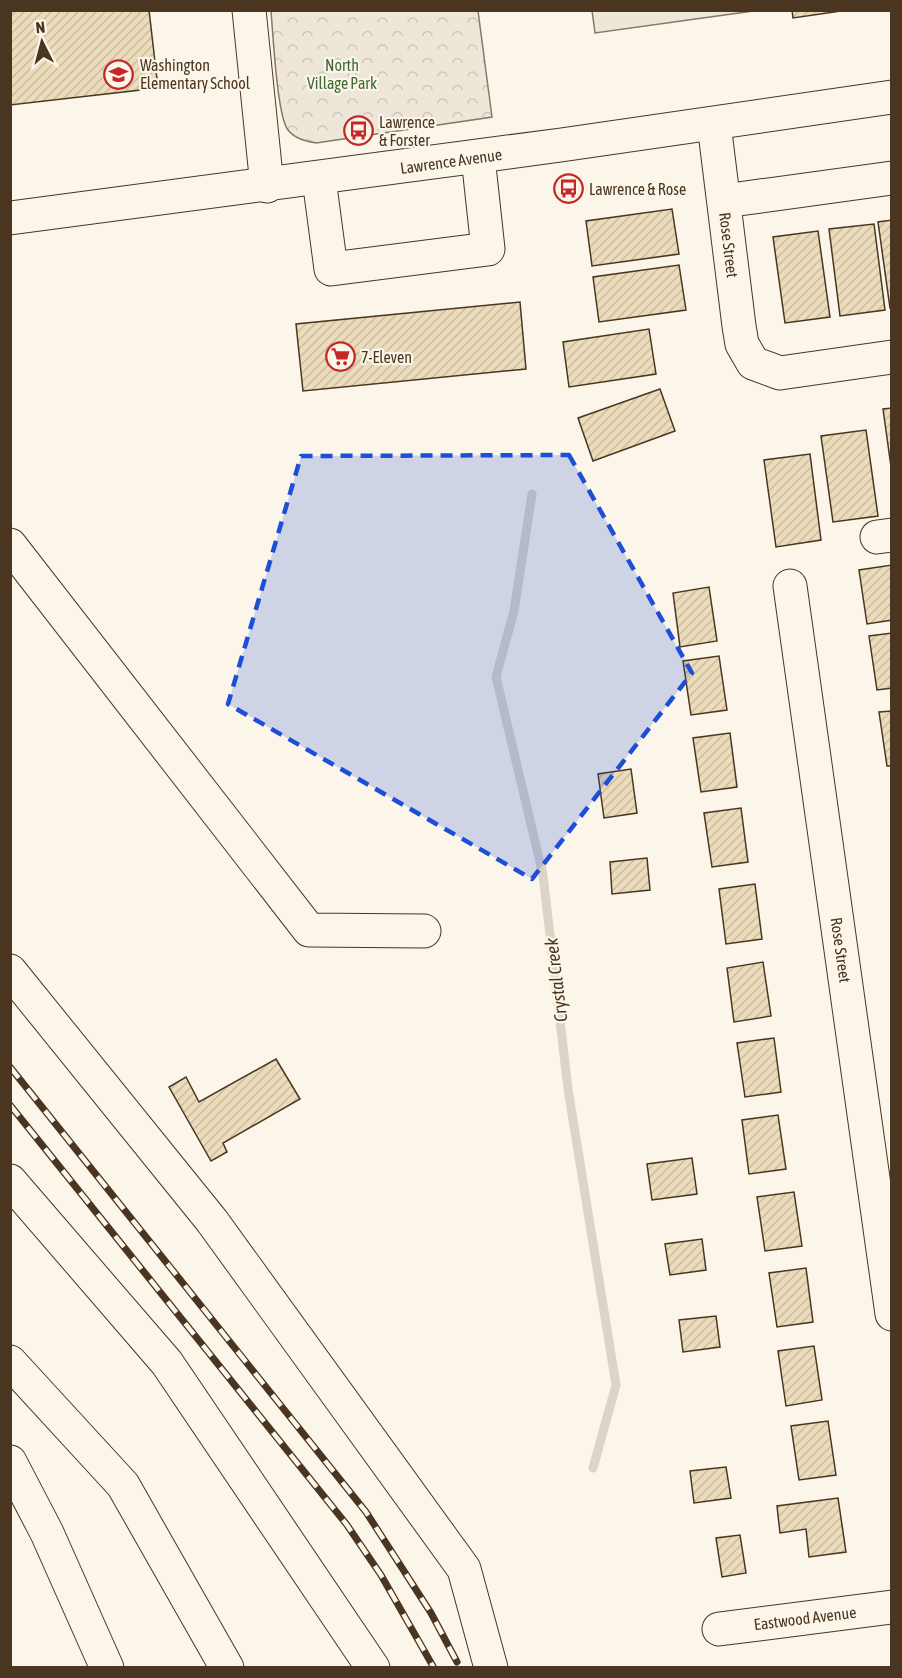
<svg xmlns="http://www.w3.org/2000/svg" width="902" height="1678" font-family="'Asap Condensed',sans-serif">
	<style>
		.forest { fill: url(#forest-crowns); stroke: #887966; stroke-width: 1.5 }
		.parking { fill: #ede7d9; stroke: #887966; stroke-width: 1.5 }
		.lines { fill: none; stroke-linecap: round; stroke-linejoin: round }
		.stream { stroke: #dcd4c6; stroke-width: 9 }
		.building { fill: url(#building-hatch); stroke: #4a3520; stroke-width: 1.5 }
		.minor-casing { stroke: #4a3520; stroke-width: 35 }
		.major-casing { stroke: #4a3520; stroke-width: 35 }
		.minor { stroke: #fbf6e9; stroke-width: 33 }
		.major { stroke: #fbf6e9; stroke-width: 33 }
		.rail-casing { stroke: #4a3520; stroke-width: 7 }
		.rail { stroke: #fbf6e9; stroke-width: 4.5; stroke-dasharray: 14; stroke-linecap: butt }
		.marked { fill: #1d4ed8; fill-opacity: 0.2; stroke: #1d4ed8; stroke-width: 4.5; stroke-dasharray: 12 8; stroke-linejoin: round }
		.labels { text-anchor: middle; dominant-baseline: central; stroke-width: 4.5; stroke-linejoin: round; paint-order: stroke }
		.poi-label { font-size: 16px; fill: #4a3520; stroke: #fbf6e9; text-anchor: start }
		.park-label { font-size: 16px; fill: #436837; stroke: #fbf6e9 }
		.street-label { font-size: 16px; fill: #4a3520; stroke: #fbf6e9 }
		.water-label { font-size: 18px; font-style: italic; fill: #4a3520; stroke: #fbf6e9 }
	</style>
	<defs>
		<pattern id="forest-crowns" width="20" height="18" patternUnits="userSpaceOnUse" patternTransform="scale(1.5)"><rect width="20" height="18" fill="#ede6d9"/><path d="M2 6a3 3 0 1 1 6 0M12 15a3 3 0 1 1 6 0" fill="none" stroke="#cdc6ba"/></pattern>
		<pattern id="building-hatch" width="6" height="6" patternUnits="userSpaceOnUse" patternTransform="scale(1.5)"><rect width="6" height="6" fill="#ecdcbc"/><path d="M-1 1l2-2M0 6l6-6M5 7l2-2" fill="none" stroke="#ccbda1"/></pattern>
	</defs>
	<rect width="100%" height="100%" fill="#fbf6e9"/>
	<path class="forest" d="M 271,11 L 478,11 L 492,117 L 316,143 C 306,141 295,139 288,130 C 277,116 273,33 271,11 Z"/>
	<polygon class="parking" points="592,10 753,10 753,11 595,33"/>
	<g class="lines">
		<polyline class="stream" points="532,494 514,611 496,677 543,875 568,1089 616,1385 593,1468"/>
	</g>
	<g class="building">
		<polygon points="10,10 149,10 158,88 10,105"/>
		<polygon points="792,10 848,10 793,18"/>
		<polygon points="672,209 679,254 592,266 586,221"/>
		<polygon points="892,220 892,308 890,308 878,222"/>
		<polygon points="874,224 885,310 840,316 829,229"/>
		<polygon points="818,231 830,317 785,323 773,237"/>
		<polygon points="679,265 686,310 599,322 593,277"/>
		<polygon points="520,302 526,369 303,391 296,324"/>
		<polygon points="649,329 656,374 569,387 563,342"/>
		<polygon points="660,389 675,431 593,461 578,418"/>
		<polygon points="892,408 892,474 883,409"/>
		<polygon points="866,430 878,516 833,522 821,436"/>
		<polygon points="810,454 821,540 776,547 764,460"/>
		<polygon points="892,565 892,620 867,624 859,570"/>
		<polygon points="709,587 717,641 680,647 673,593"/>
		<polygon points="892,633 892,688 877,690 869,636"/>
		<polygon points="719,656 727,710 691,715 683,661"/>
		<polygon points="892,711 892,766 887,766 879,712"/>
		<polygon points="730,733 737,787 701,792 693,738"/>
		<polygon points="631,769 637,813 604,818 598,774"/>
		<polygon points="741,808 748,862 712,867 704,813"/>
		<polygon points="647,858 650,890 612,894 610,862"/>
		<polygon points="755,884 762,939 726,944 719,889"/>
		<polygon points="763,962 771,1016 734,1022 727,968"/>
		<polygon points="774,1038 781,1092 745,1097 737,1043"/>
		<polygon points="276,1059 300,1099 223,1143 227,1152 211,1161 169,1087 186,1077 199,1102"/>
		<polygon points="778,1115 786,1169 749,1174 742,1120"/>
		<polygon points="692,1158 697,1194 652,1200 647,1164"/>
		<polygon points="794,1192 802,1246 765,1251 757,1197"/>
		<polygon points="702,1239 706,1270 670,1275 665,1244"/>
		<polygon points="806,1268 813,1322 777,1327 769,1273"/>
		<polygon points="716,1316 720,1347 683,1352 679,1320"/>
		<polygon points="814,1346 822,1400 786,1406 778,1351"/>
		<polygon points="828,1421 836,1475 799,1480 791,1426"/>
		<polygon points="726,1467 731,1498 694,1503 690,1471"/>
		<polygon points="838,1498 846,1552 809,1557 806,1529 780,1533 777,1506"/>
		<polygon points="740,1535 746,1573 722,1577 716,1538"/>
	</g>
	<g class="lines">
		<defs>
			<g id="minor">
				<polyline points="249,10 267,186"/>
				<polyline points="714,124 739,326 742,344 753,363 780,373 892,357"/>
				<polyline points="319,179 331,269 488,249 478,157"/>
				<polyline points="724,201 892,178"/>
				<polyline points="877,537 892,535"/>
				<polyline points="10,545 309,930 424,931"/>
				<polyline points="790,586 892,1314"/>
				<polyline points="10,971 212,1221 464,1569 491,1668"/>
				<polyline points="10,1181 167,1363 373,1668"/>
				<polyline points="10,1362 123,1485 227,1668"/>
				<polyline points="10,1462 47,1533 107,1668"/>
				<polyline points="719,1629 892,1607"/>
			</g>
			<polyline id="major" points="10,218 561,145 892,97"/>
		</defs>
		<use href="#minor" class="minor-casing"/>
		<use href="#major" class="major-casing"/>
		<use href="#minor" class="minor"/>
		<use href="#major" class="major"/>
		<defs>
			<g id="rail">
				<polyline points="10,1067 366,1512 431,1613 457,1662"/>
				<polyline points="10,1105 347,1525 381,1575 434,1668"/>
			</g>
		</defs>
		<use href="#rail" class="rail-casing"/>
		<use href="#rail" class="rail"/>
	</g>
	<path class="marked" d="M 569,455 L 692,673 L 532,879 L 228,704 L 301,456 Z"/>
	<defs>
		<symbol id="school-ring" viewBox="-11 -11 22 22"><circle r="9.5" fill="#fbf6e9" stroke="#c62828" stroke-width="1.5"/><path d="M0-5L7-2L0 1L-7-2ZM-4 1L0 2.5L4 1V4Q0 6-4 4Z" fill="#c62828"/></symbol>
		<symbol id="bus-ring" viewBox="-11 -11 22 22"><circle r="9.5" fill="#fbf6e9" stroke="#c62828" stroke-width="1.5"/><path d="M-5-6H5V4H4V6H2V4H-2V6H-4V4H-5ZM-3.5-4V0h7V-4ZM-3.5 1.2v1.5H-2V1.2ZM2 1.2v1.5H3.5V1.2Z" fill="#c62828"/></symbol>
		<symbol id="supermarket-ring" viewBox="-11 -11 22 22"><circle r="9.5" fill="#fbf6e9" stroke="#c62828" stroke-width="1.5"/><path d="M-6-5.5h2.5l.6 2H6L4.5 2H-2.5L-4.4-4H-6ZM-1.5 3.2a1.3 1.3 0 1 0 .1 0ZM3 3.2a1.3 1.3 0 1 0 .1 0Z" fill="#c62828"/></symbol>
	</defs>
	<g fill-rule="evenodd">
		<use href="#school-ring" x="102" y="58" width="33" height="33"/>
		<use href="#bus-ring" x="342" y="114" width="33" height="33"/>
		<use href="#bus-ring" x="552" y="172" width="33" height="33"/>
		<use href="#supermarket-ring" x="324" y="340" width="33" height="33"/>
	</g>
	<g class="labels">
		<g class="poi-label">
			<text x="140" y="65">Washington<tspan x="140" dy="18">Elementary School</tspan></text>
			<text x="379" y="122">Lawrence<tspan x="379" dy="18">&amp; Forster</tspan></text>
			<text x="589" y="189">Lawrence &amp; Rose</text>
			<text x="361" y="357">7-Eleven</text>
		</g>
		<g class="park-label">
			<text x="342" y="65">North<tspan x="342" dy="18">Village Park</tspan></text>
		</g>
		<g class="street-label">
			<text transform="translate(451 161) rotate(-8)">Lawrence Avenue</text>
			<text transform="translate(729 245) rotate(83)">Rose Street</text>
			<text transform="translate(841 950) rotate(82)">Rose Street</text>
			<text transform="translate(805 1618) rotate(-7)">Eastwood Avenue</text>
		</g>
		<g class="water-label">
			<text transform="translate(556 980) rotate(-97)">Crystal Creek</text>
		</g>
	</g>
	<rect width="902" height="1678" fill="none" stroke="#4a3520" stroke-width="24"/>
	<g transform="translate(42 42) rotate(354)" stroke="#fbf6e9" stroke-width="4.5" paint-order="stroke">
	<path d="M0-4.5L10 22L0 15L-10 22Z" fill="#4a3520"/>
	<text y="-9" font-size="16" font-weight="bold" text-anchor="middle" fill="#4a3520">N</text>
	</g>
</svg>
